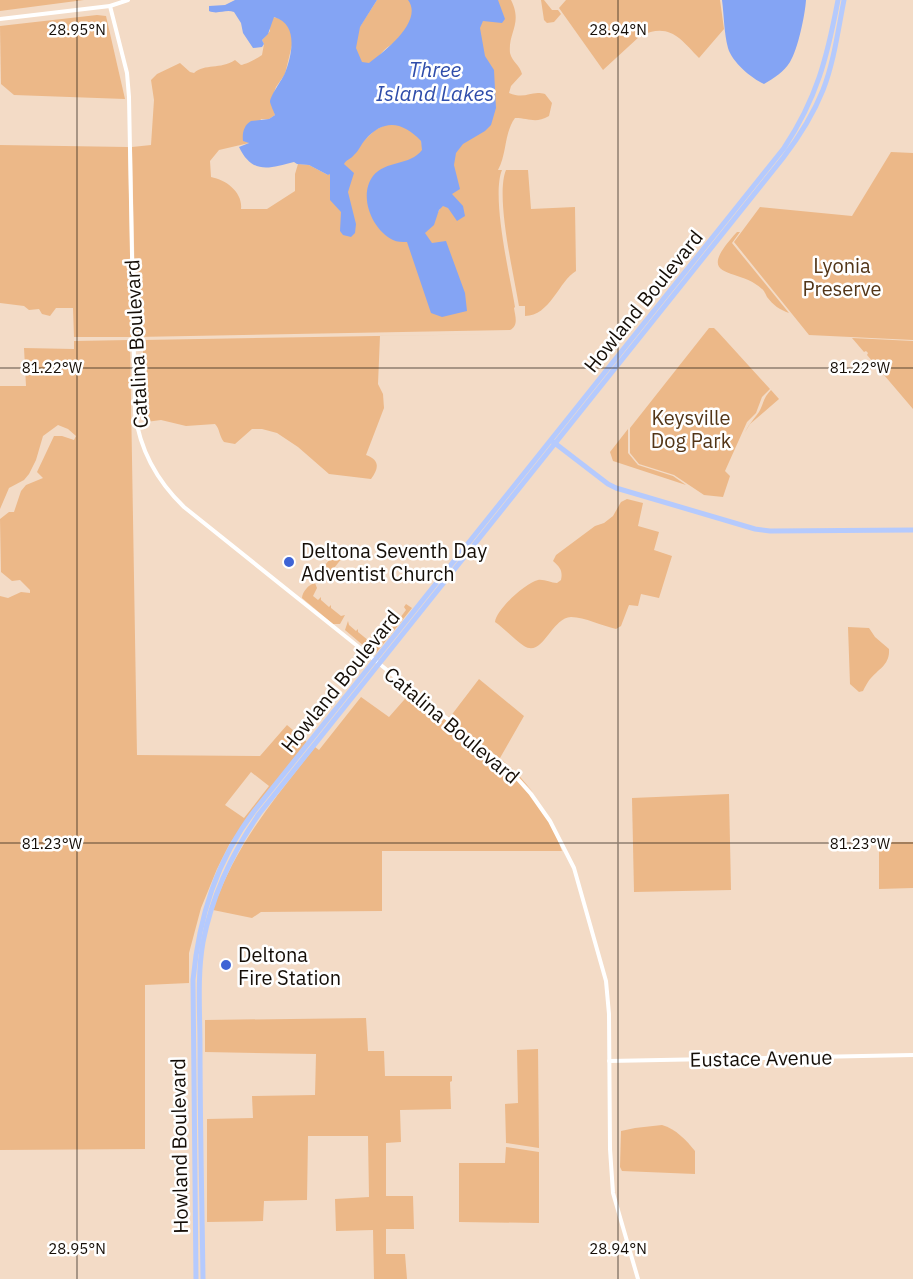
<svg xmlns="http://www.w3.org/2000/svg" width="913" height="1279" font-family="'IBM Plex Sans',sans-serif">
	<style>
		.green { fill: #ecb888; fill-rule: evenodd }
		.water { fill: #84a4f4 }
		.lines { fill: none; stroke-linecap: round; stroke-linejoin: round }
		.minor { stroke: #fff; stroke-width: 4 }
		.major { stroke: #b5cafd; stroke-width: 5 }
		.ticks { fill: none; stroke: #150e07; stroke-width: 1.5; stroke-opacity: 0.45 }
		.poi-dot { fill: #3e63d5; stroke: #fff; stroke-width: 2 }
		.labels { text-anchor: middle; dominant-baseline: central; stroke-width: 5; stroke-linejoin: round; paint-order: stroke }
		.park-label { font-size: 20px; fill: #533618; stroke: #fff }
		.street-label { font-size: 20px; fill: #150e07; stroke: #fff }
		.poi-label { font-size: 20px; fill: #150e07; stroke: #fff; text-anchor: start }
		.water-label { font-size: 21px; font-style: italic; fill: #2f4daa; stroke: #fff }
		.ticks-label { font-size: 15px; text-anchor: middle; fill: #150e07; stroke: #fff; stroke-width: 5; stroke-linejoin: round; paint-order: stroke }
	</style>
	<rect width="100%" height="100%" fill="#f3dbc6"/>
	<g class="green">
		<polygon points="0,0 84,0 0,11"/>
		<path d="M 377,0 L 409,0 L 416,10 L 399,42 C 387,44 380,54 374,64 L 359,64 L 353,44 L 357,28 L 361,25 Z"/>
		<path d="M 493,0 L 511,0 C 523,24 508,32 510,53 C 512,62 520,65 522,74 L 511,86 L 509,93 C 526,100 530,90 545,94 L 552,103 L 549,116 C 535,124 529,118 515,118 C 504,133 507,154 498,170 L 502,170 C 491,197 510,276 515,307 L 514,308 C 515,316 519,325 510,330 L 136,337 L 132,147 L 151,145 L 154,100 L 151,80 L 157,74 L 180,63 L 190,72 L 194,73 C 205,63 220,70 235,60 L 241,65 C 247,64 258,58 262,55 L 264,44 L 262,40 L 270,31 L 269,21 L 273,17 L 287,20 L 293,34 L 292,45 L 285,74 L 276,87 L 272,98 L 275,115 L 269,119 L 261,119 L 248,142 L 249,143 L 219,150 L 210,161 L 211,177 C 227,180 243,193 241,209 L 267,209 L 295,191 L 295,174 L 298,164 L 309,165 L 328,175 L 375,130 L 389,123 L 418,127 L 437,214 L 441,207 L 452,199 L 435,115 Z"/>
		<polygon points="541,0 544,0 552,10 558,10 561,14 554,22 547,23 544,20"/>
		<path d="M 566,0 L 720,0 L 724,29 L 699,58 C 680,38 669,22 640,36 L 603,70 L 559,8 Z"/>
		<polygon points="97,15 106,16 125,99 14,95 1,84 0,26"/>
		<polygon points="0,145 128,147 132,337 74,337 73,308 56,308 50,316 42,314 39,309 29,310 24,306 0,303"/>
		<polygon points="891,152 913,153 913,340 809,335 734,242 760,207 852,216"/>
		<path d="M 506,170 L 528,170 L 531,209 L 575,207 L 576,271 C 559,281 550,316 525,316 L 525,306 L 519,306 C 514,275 495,197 506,170 Z"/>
		<path d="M 737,232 L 740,232 L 732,243 L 789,313 C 780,310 773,305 767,297 C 766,295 764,290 762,289 C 739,266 691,282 737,232 Z"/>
		<polygon points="709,328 714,328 718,332 770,389 762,397 756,413 747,422 725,471 730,476 723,497 704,495 674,475 639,464 630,453 630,428"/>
		<path d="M 498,334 L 380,336 L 378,384 L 383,394 L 384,408 L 366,455 C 380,460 379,468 371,479 L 329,474 L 298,447 L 277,433 L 262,429 L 252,429 L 235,444 L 224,442 C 219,436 220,429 215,424 L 186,426 L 161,420 L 146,422 L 143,414 L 143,340 Z"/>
		<polygon points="852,338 913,341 913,409 867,355 868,353 866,351 864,352"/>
		<path d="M 130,340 L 137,755 L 260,756 L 287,725 L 307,742 L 230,843 L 217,869 L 201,908 L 189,953 L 189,983 L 145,985 L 145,1149 L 0,1150 L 0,596 L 8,598 L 21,592 L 30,593 L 30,590 L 20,580 L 12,581 L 1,572 L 0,519 L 9,512 L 14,512 L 21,491 L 26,485 L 43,478 L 37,472 L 54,436 L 62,436 L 74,440 L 76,436 L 68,429 L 58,425 L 43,436 L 36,460 L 29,474 L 24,480 L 9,488 L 0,509 L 0,386 L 26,386 L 24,348 L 74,349 L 74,341 ZM 251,772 L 269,786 L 244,818 L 225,805 Z"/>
		<path d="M 771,390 L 779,399 L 750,424 L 745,432 C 749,424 754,419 759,412 C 764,403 763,398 771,390 Z"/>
		<polygon points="628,429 628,453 638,465 673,476 686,485 613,461 610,452"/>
		<path d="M 627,499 L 643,503 L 638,526 L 659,532 L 654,550 L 672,556 L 659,598 L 641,594 L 638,606 L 629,605 L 621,626 L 616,629 C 602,626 585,617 571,617 C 551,618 543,658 524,646 C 514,639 505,629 495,622 C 496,610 525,583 538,580 C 544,579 551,583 557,583 L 561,580 C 563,571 560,567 553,561 L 556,555 L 595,526 L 604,523 L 613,516 L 621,502 Z"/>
		<polygon points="340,552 344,555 342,558 327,577 322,578 321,570 335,553"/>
		<path d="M 315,583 L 317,588 L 313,596 L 318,600 L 321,597 L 321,600 L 329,607 L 331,605 L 331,608 L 341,616 L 345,615 L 340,624 L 333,624 L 302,598 C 302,592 309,584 315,583 Z"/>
		<polygon points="406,604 412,608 376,653 367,651 365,647 345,630 348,621 349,625 356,631 358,629 358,632 374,645 378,645 384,638 383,635 385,636 391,629 390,626 393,627 398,620 397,617 400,618 406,610 404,607"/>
		<path d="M 848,627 L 869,628 L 875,637 L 889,649 C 890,664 880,668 871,678 C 868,681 865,687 863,691 L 859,692 L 850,684 Z"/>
		<polygon points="479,679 524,716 500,758 516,772 533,792 509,767 448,716 450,717"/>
		<path d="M 411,692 C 464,737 539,780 562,851 L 382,851 L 382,911 L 261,912 L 252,918 L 213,910 C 235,845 273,801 315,747 L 319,750 L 361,697 L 389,717 Z"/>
		<polygon points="729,794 731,890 634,892 632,798"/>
		<polygon points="879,842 913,842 913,888 879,889"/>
		<polygon points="366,1018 368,1051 384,1051 385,1076 452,1076 452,1081 450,1082 451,1109 400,1110 401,1142 386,1143 386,1196 413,1196 414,1229 386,1229 386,1254 405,1254 407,1279 374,1279 373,1230 336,1231 335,1199 369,1197 368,1136 308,1136 307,1200 264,1201 263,1221 207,1222 207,1119 253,1118 252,1096 315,1095 316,1054 205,1052 205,1020"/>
		<polygon points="538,1049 539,1148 506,1143 505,1104 518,1103 517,1050"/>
		<path d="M 662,1125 C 676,1129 686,1140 695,1151 L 695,1174 L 622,1171 L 620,1167 L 621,1131 L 635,1128 Z"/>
		<polygon points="506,1147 539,1152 539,1223 459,1222 459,1163 505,1163"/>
	</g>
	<g class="water">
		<path d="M 235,0 L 377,0 L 360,27 L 356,48 L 362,62 L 369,63 C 384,52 424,21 408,0 L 498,0 L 505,19 L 502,23 L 483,21 L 480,28 L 485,56 L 494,70 L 496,108 L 491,125 L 485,131 L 463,144 L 456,153 L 454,165 L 460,189 L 452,194 L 463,206 L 465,216 L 457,221 L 448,208 L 443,206 L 439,210 L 434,225 L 425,233 L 432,243 L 446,241 L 465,293 L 467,311 L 442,317 L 431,313 L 407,242 C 402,242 397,242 393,240 C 372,230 358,196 373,176 C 386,160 410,166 422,150 L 421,141 C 403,122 384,118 365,140 C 361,144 359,151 354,155 C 351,159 347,159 344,164 L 354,173 L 348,192 L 356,224 L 355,233 L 351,237 L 343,235 L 340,231 L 341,212 L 330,200 L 330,174 L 328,175 L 309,165 L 297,164 L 294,162 C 268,169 252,174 239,147 L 249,143 L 243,141 C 242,133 244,125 251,121 L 269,119 L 275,115 C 274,112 271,106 270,102 C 270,96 282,80 285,73 C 292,55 299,24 274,17 L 268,34 L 262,40 L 264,44 L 262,47 L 253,48 L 243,33 L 241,23 L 234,12 C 225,9 218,15 209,11 L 209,6 L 225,5 Z"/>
		<path d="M 722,0 L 806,0 C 805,15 798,49 790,62 C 784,72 774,78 764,84 C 751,78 732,62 728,48 C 724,33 724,15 722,0 Z"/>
	</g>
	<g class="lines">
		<g class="minor">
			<path d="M 110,6 L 127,73 L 129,97 L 135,413 C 140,451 157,481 184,507 L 350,640 L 508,768 L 531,794 L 550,821 L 574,868 L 606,981 L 609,1014 L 610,1149 L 613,1193 L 638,1279"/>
			<polyline points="0,19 110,6 128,0"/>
			<polyline points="609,1061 913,1055"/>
		</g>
		<g class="major">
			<polyline points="552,441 608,484 616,488 755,529 770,531 913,530"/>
			<path d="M 196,1279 L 193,980 C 199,917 216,861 255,810 L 784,148 C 817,98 827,58 838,0"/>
			<path d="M 203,1279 C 202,1202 200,1124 200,1047 C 200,1013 197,976 203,942 C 212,896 232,853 259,814 L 783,158 C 799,137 813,115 823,90 C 834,62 838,30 844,0"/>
		</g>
	</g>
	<path class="ticks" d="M 77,0 L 77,1279M 618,0 L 618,1279M 0,368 L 913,368M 0,843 L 913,843"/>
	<g class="poi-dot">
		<circle cx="289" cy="562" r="6"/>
		<circle cx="226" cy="965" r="6"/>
	</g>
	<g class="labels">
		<g class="park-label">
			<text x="842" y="265">Lyonia<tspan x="842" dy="23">Preserve</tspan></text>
			<text x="691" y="417">Keysville<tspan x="691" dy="23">Dog Park</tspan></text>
		</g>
		<g class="street-label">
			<text transform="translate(643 301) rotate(-51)">Howland Boulevard</text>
			<text transform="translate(136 344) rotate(-93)">Catalina Boulevard</text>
			<text transform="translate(340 681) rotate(-51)">Howland Boulevard</text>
			<text transform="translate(452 725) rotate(40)">Catalina Boulevard</text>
			<text transform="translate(761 1058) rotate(-1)">Eustace Avenue</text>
			<text transform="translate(179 1146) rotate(-91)">Howland Boulevard</text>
		</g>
		<g class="poi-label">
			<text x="301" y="550">Deltona Seventh Day<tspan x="301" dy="23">Adventist Church</tspan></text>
			<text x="238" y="954">Deltona<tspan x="238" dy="23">Fire Station</tspan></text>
		</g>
		<g class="water-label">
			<text x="435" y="69">Three<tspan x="435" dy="24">Island Lakes</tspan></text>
		</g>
	</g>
	<g class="ticks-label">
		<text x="77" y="35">28.95°N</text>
		<text x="618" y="35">28.94°N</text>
		<text x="860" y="373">81.22°W</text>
		<text x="52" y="373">81.22°W</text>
		<text x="860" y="849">81.23°W</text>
		<text x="52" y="849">81.23°W</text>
		<text x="77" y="1254">28.95°N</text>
		<text x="618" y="1254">28.94°N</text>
	</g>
</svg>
